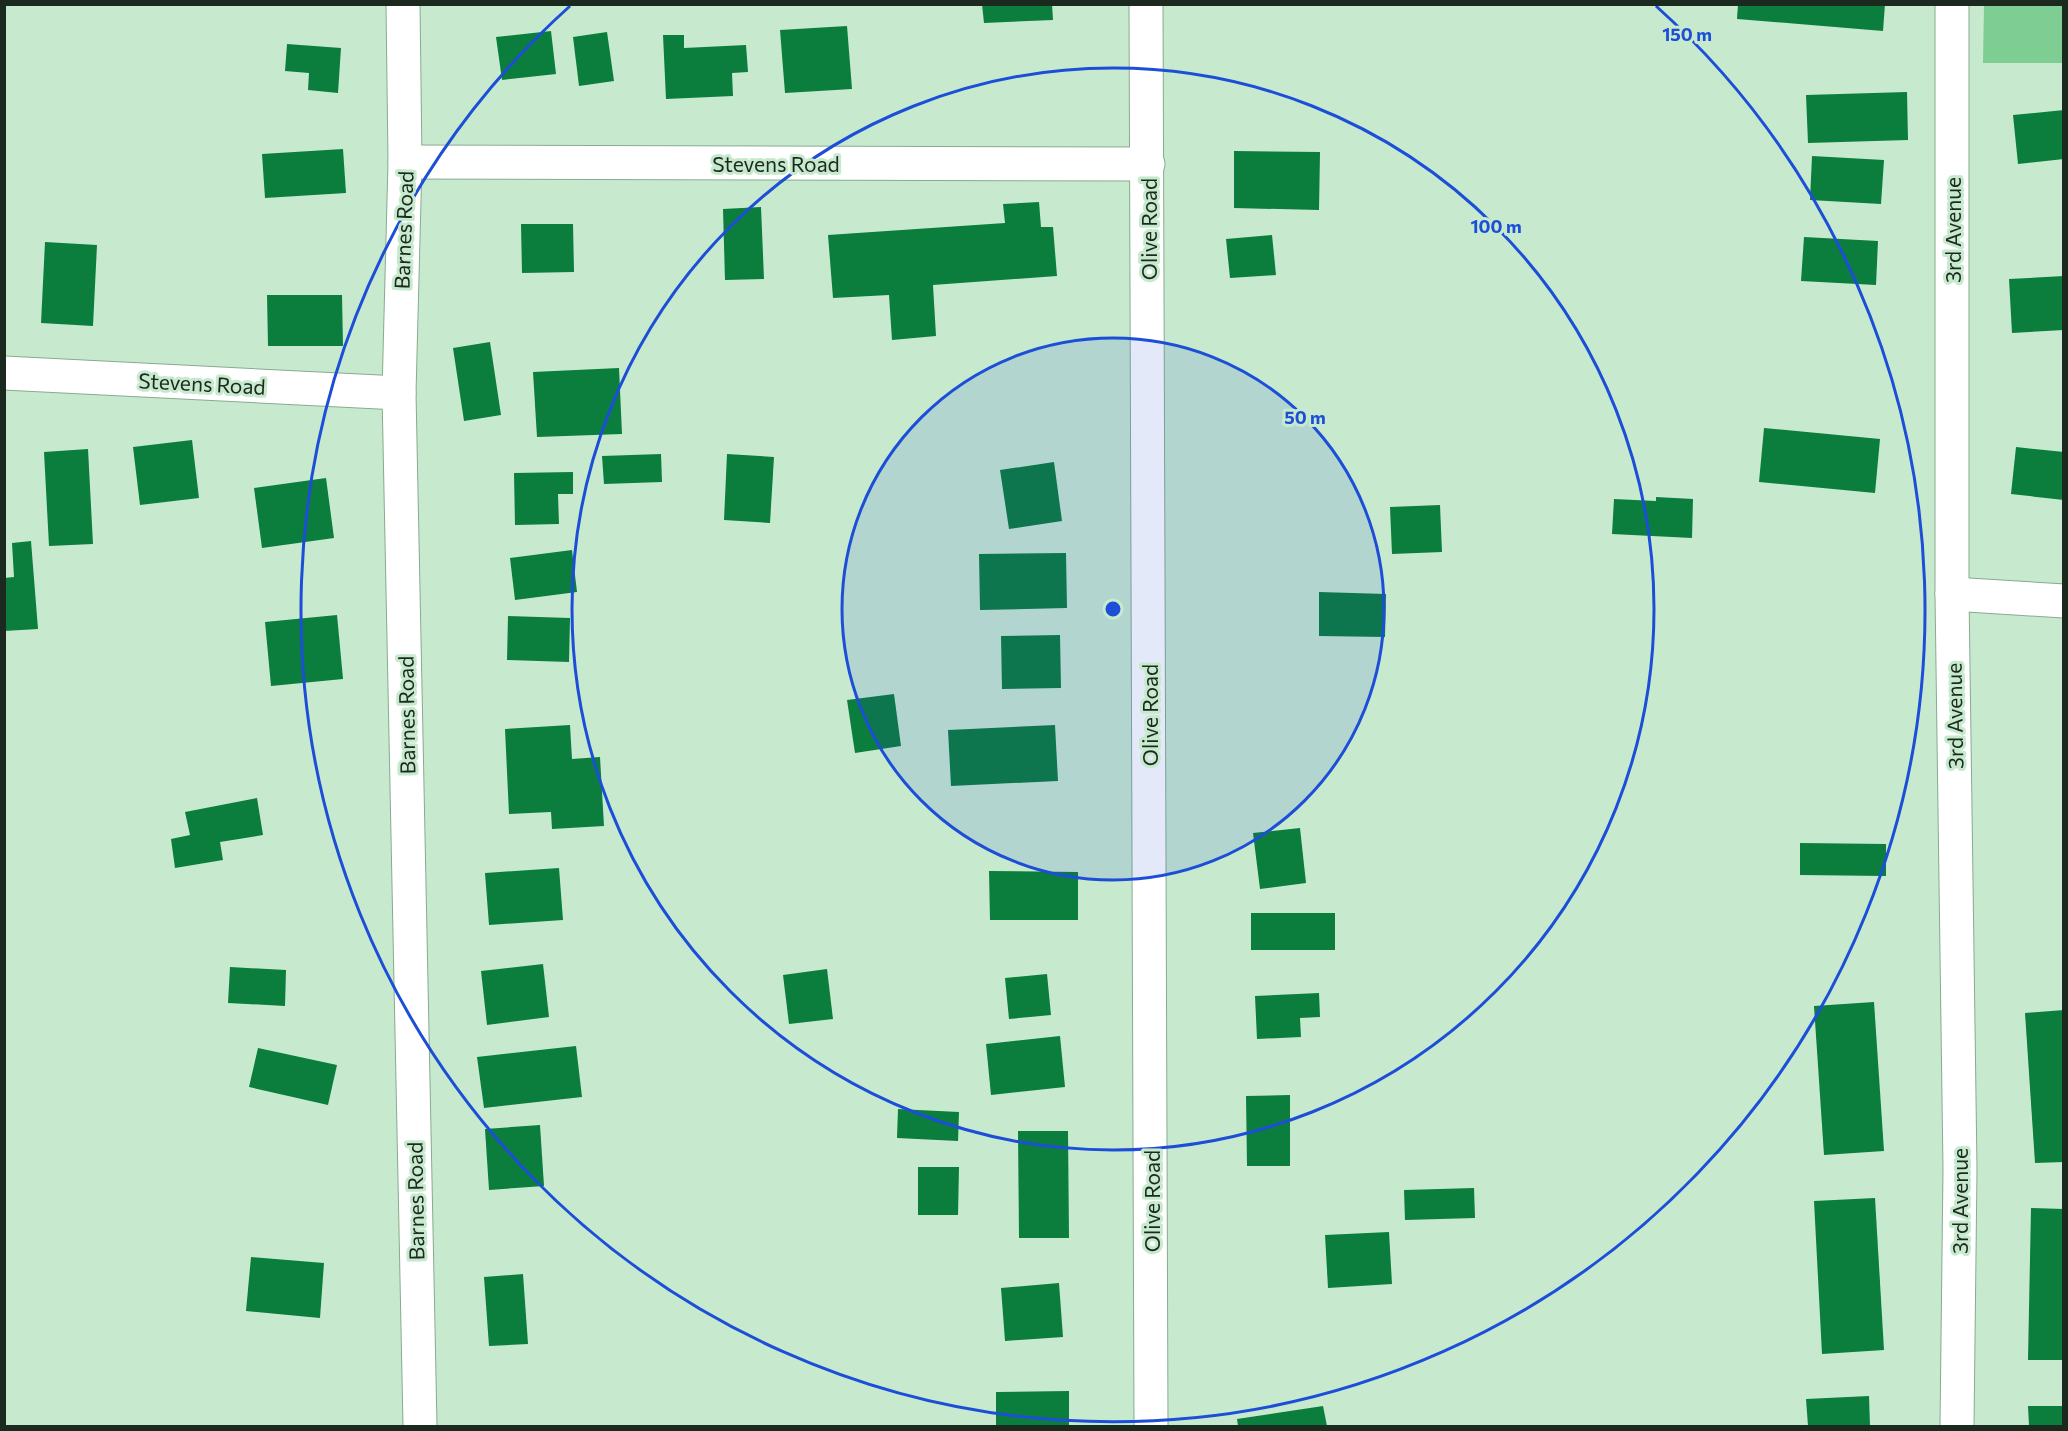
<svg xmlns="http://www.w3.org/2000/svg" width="2068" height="1431" font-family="Commissioner,sans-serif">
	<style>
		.green { fill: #7ecd92 }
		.building { fill: #0b7d3c }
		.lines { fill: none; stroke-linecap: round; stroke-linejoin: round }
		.street-casing { stroke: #89aa90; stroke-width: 35 }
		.secondary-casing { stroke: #89aa90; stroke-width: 35 }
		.street { stroke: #fff; stroke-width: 33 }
		.secondary { stroke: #fff; stroke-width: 33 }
		.ring { fill: none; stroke: #1d4ed8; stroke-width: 3 }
		.labels { text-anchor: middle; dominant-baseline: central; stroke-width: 6; stroke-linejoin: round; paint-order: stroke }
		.street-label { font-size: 21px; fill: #1c291f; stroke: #c7eace }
		.centre { fill: #1d4ed8; stroke: #c7eace; stroke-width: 3 }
		.ring-label { font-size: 18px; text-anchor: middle; font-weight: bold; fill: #1d4ed8; stroke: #c7eace; stroke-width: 6; stroke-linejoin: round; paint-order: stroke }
	</style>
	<rect width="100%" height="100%" fill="#c7eace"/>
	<polygon class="green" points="1984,5 2063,5 2063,63 1983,63"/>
	<g class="building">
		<polygon points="982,4 1052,4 1053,20 984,23"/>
		<polygon points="1738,4 1885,4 1883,31 1737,19"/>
		<polygon points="847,26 852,89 785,93 780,30"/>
		<polygon points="551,31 556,74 502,80 496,37"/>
		<polygon points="607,32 614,81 579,86 573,37"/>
		<polygon points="663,35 684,35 684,48 746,45 748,72 732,73 733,96 666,99"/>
		<polygon points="287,44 341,48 338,93 308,90 309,73 285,71"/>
		<polygon points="1907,92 1908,140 1808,143 1806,95"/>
		<polygon points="2064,110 2064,159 2018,164 2013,115"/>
		<polygon points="343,149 346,193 265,198 262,154"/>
		<polygon points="1234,151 1320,152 1319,210 1234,208"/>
		<polygon points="1812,156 1884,160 1881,204 1810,200"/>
		<polygon points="1039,202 1041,227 1053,227 1057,276 933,285 936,336 892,340 889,295 833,298 828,235 1005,223 1003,204"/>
		<polygon points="761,207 764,279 725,280 723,209"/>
		<polygon points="521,224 573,224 574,272 522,273"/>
		<polygon points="1272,235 1276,275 1230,278 1226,239"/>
		<polygon points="1804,237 1878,241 1876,285 1801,281"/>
		<polygon points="45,242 97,245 93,326 41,323"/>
		<polygon points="2064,276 2064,330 2012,333 2009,279"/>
		<polygon points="267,295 342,295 343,346 268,346"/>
		<polygon points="490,342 501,415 464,421 453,348"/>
		<polygon points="619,368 622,434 537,437 533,372"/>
		<polygon points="1764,428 1880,439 1875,493 1759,482"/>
		<polygon points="192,440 199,498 140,505 133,447"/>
		<polygon points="2016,447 2064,452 2064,500 2011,494"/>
		<polygon points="88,449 93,544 49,546 44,452"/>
		<polygon points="661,454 662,482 604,484 602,456"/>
		<polygon points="727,454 774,457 770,523 724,520"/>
		<polygon points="1054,462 1062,521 1009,529 1000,470"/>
		<polygon points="573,472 573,494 558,494 559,524 515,525 514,473"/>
		<polygon points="326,478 334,538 262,548 254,488"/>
		<polygon points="1656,497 1693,499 1692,538 1612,534 1614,499 1656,501"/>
		<polygon points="1440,505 1442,552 1392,554 1390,507"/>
		<polygon points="31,541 38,629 4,631 4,578 14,577 12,543"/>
		<polygon points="572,550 577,592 515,600 510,558"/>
		<polygon points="1066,553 1067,608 980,610 979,554"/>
		<polygon points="1319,592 1386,594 1385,637 1319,636"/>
		<polygon points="337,615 343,679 271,686 265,622"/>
		<polygon points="508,616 570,618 569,662 507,660"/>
		<polygon points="1060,635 1061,688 1002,689 1001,636"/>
		<polygon points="894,694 901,746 855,753 847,700"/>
		<polygon points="570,725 572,759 600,757 604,826 552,829 551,812 509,814 505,729"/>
		<polygon points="1055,725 1058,781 951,786 948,730"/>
		<polygon points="257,798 263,835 220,842 223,860 175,868 171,839 190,835 185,812"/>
		<polygon points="1300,828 1306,883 1260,889 1253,833"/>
		<polygon points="1800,843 1886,844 1886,876 1800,875"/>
		<polygon points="559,868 563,920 489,925 485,873"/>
		<polygon points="989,871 1078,872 1078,920 990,920"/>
		<rect x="1251" y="913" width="84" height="37"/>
		<polygon points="543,964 549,1017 487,1025 481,971"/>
		<polygon points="230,967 286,970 285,1006 228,1003"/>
		<polygon points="827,969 833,1019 789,1024 783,975"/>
		<polygon points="1047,974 1051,1015 1009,1019 1005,978"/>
		<polygon points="1319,993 1320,1017 1300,1018 1301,1037 1257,1039 1255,996"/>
		<polygon points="1874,1002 1884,1151 1824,1155 1814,1006"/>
		<polygon points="2064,1010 2064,1162 2035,1163 2025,1013"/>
		<polygon points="1060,1036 1065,1087 991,1095 986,1044"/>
		<polygon points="576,1046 582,1097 484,1108 477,1057"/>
		<polygon points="258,1048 337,1065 328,1105 249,1087"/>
		<polygon points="1290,1095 1290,1166 1247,1166 1246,1096"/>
		<polygon points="898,1109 959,1112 958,1141 897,1138"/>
		<polygon points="540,1125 544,1186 489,1190 485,1129"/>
		<polygon points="1018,1131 1068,1131 1069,1238 1019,1238"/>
		<polygon points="918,1167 959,1167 958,1215 918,1215"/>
		<polygon points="1474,1188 1475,1218 1405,1220 1404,1190"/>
		<polygon points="1875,1198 1884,1350 1822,1354 1814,1201"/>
		<polygon points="2031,1208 2064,1209 2064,1360 2028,1360"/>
		<polygon points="1389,1232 1392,1284 1328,1288 1325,1235"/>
		<polygon points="251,1257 324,1263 320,1318 246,1311"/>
		<polygon points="523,1274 528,1344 489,1346 484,1277"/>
		<polygon points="1059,1283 1063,1337 1005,1341 1001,1288"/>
		<polygon points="1069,1391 1069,1426 996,1426 996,1392"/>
		<polygon points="1869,1396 1870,1426 1808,1426 1806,1399"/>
		<polygon points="1323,1406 1327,1426 1238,1426 1237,1419"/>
		<polygon points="2028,1406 2064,1406 2064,1426 2029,1426"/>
	</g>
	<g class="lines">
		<defs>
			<g id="street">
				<polyline points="403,4 405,162 399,393 420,1426"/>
				<polyline points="1952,4 1952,594 1960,1169 1957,1426"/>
				<polyline points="405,162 1148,164"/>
				<polyline points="4,373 399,393"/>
				<polyline points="1952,594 2064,601"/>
			</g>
			<polyline id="secondary" points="1146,4 1151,1426"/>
		</defs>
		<use href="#street" class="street-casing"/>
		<use href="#secondary" class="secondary-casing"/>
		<use href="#street" class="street"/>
		<use href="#secondary" class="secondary"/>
	</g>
	<circle cx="1113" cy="609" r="271" fill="#1d4ed8" fill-opacity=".12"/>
	<g class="ring">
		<circle cx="1113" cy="609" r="271"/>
		<circle cx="1113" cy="609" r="541"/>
		<path d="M1656 6A812 812 0 1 1 570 6"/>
	</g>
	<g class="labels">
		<g class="street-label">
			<text x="776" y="163">Stevens Road</text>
			<text transform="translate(1148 229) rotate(-90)">Olive Road</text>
			<text transform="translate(403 230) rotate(-88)">Barnes Road</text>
			<text transform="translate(1952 230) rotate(-90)">3rd Avenue</text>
			<text transform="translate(202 383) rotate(3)">Stevens Road</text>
			<text transform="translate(406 715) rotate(-91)">Barnes Road</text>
			<text transform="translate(1149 715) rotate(-90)">Olive Road</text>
			<text transform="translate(1954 716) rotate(-91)">3rd Avenue</text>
			<text transform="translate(415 1201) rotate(-91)">Barnes Road</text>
			<text transform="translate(1151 1201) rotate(-90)">Olive Road</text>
			<text transform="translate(1959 1201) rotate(-90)">3rd Avenue</text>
		</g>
	</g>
	<circle cx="1113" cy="609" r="9" class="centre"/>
	<g class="ring-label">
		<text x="1687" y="41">150 m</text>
		<text x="1496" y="233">100 m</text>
		<text x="1305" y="424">50 m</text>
	</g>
	<rect width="2068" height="1431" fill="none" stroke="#1c291f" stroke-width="12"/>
</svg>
